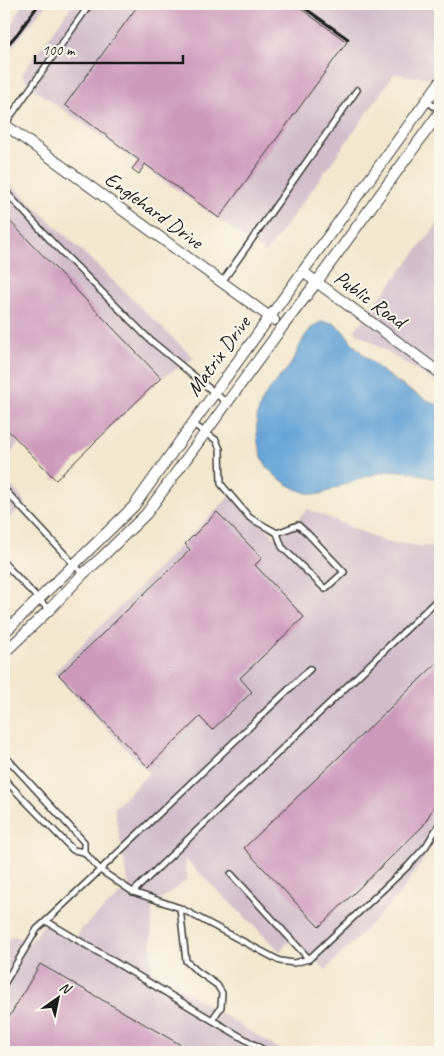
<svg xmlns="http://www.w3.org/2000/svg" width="444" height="1056" font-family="Caveat,sans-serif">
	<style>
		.industrial { fill: #d1bdca }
		.water { fill: #64a3d6; stroke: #406079 }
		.building { fill: #c9b }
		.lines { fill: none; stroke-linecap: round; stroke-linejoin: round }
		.service-casing { stroke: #3c3a37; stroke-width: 8 }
		.minor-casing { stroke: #3c3a37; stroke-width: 12 }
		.service { stroke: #fff; stroke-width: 5 }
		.minor { stroke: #fff; stroke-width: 10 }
		.rail { stroke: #1c1c1c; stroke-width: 3 }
		.labels { text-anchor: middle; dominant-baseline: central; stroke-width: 4; stroke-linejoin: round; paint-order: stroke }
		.street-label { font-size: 21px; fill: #1c1c1c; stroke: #fbf7ec }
	</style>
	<rect width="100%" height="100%" fill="#fbf7ec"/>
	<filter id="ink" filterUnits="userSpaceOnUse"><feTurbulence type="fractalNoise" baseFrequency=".02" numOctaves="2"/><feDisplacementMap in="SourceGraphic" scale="10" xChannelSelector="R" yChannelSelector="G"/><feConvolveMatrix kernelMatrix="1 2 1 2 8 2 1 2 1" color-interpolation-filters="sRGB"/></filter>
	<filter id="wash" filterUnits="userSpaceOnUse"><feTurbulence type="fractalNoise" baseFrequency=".0096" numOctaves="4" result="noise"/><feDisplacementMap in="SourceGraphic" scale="20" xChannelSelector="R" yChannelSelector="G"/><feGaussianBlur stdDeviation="1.12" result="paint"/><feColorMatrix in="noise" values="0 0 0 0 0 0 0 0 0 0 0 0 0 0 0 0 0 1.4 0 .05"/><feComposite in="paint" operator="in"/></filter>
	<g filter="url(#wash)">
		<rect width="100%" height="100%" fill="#f3e7cd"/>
		<g class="industrial">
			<polygon points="22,4 47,4 4,57 4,40"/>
			<polygon points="73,4 440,4 440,79 394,74 347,141 266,253 31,87 22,74"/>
			<polygon points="4,177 194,358 161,378 19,442 4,464"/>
			<polygon points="440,221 440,385 354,331"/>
			<polygon points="4,478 26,503 4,523"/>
			<polygon points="231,495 277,539 308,509 386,542 440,548 440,829 424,859 398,896 326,970 291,939 280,951 184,858 188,879 152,906 151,971 284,1052 4,1052 4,942 14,936 30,943 44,924 74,942 82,928 129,887 114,808 149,773 54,673"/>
		</g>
		<path class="water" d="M 321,322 C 327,322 332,322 336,325 C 345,331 350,341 357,348 C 381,373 410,393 440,406 L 440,481 C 424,475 406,469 388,471 C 376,473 349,481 338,487 C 332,489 326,493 320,494 C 305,497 277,480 268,468 C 263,461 260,451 258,443 C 254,412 259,401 279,378 C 284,372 290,367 293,360 C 301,346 305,328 321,322 Z"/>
		<g id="blocks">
			<g class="building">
				<polygon points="139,4 294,4 347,42 219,218 145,164 139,174 132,169 139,160 65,105"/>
				<polygon points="4,215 161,378 56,480 4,426"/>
				<polygon points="217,512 262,558 255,565 304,617 240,678 252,692 212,730 200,717 148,767 59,675 190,550 185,544"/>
				<polygon points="440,660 440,796 423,826 319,927 244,848"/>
				<polygon points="40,964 193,1052 4,1052 4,1026"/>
			</g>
		</g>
	</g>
	<g filter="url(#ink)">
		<use href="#blocks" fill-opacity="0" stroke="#3c3a37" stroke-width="1"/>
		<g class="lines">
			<defs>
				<g id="service">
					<polyline points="406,5 406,4"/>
					<polyline points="427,101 440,111"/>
					<polyline points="5,124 90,4"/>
					<polyline points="4,190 54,244 149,339 227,403"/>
					<polyline points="222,282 357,90"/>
					<polyline points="193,424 216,440 220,449 221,484 250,518 277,533 298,525 308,534 344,572 325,589 282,547 277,533"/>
					<polyline points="4,489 83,574"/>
					<polyline points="4,563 49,610"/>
					<polyline points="4,755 84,842 84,852"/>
					<polyline points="4,779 73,850 84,852 100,870 310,669"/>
					<polyline points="231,874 309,959"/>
					<polyline points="133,892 440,597"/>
					<polyline points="180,908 186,961 197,971 217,985 222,993 221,1007 212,1020 46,921 100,870 133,892 180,908 280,961 294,963 309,959 408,866 426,846 440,823"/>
					<polyline points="4,984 37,929 46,921"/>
					<polyline points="212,1020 267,1052"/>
				</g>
				<g id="minor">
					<polyline points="4,124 274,320"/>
					<polyline points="303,272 440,373"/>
					<polyline points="4,633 134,506 193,423 440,82"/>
					<polyline points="4,653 49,610 83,574 101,558 146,514 283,326 316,283 440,112"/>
				</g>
			</defs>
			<use href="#service" class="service-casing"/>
			<use href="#minor" class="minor-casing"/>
			<use href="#service" class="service"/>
			<use href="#minor" class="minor"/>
			<g class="rail">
				<polyline points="299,4 348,39"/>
				<polyline points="4,49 18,33 39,4"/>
			</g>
		</g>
	</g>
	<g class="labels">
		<g class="street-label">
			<text transform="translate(154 210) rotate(36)">Englehard Drive</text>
			<text transform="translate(370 299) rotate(36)">Public Road</text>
			<text transform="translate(218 356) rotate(-54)">Matrix Drive</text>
		</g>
	</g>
	<rect width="444" height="1056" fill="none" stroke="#fbf7ec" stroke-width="20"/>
	<g transform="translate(58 998) rotate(33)" stroke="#fbf7ec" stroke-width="4" paint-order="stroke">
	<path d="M0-4L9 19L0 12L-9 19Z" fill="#1c1c1c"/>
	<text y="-8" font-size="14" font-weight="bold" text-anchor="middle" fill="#1c1c1c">N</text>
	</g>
	<path d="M35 55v8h148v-8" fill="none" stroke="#1c1c1c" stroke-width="2.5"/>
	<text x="42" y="55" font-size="15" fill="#1c1c1c" stroke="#fbf7ec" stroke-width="4" paint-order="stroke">100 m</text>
</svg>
